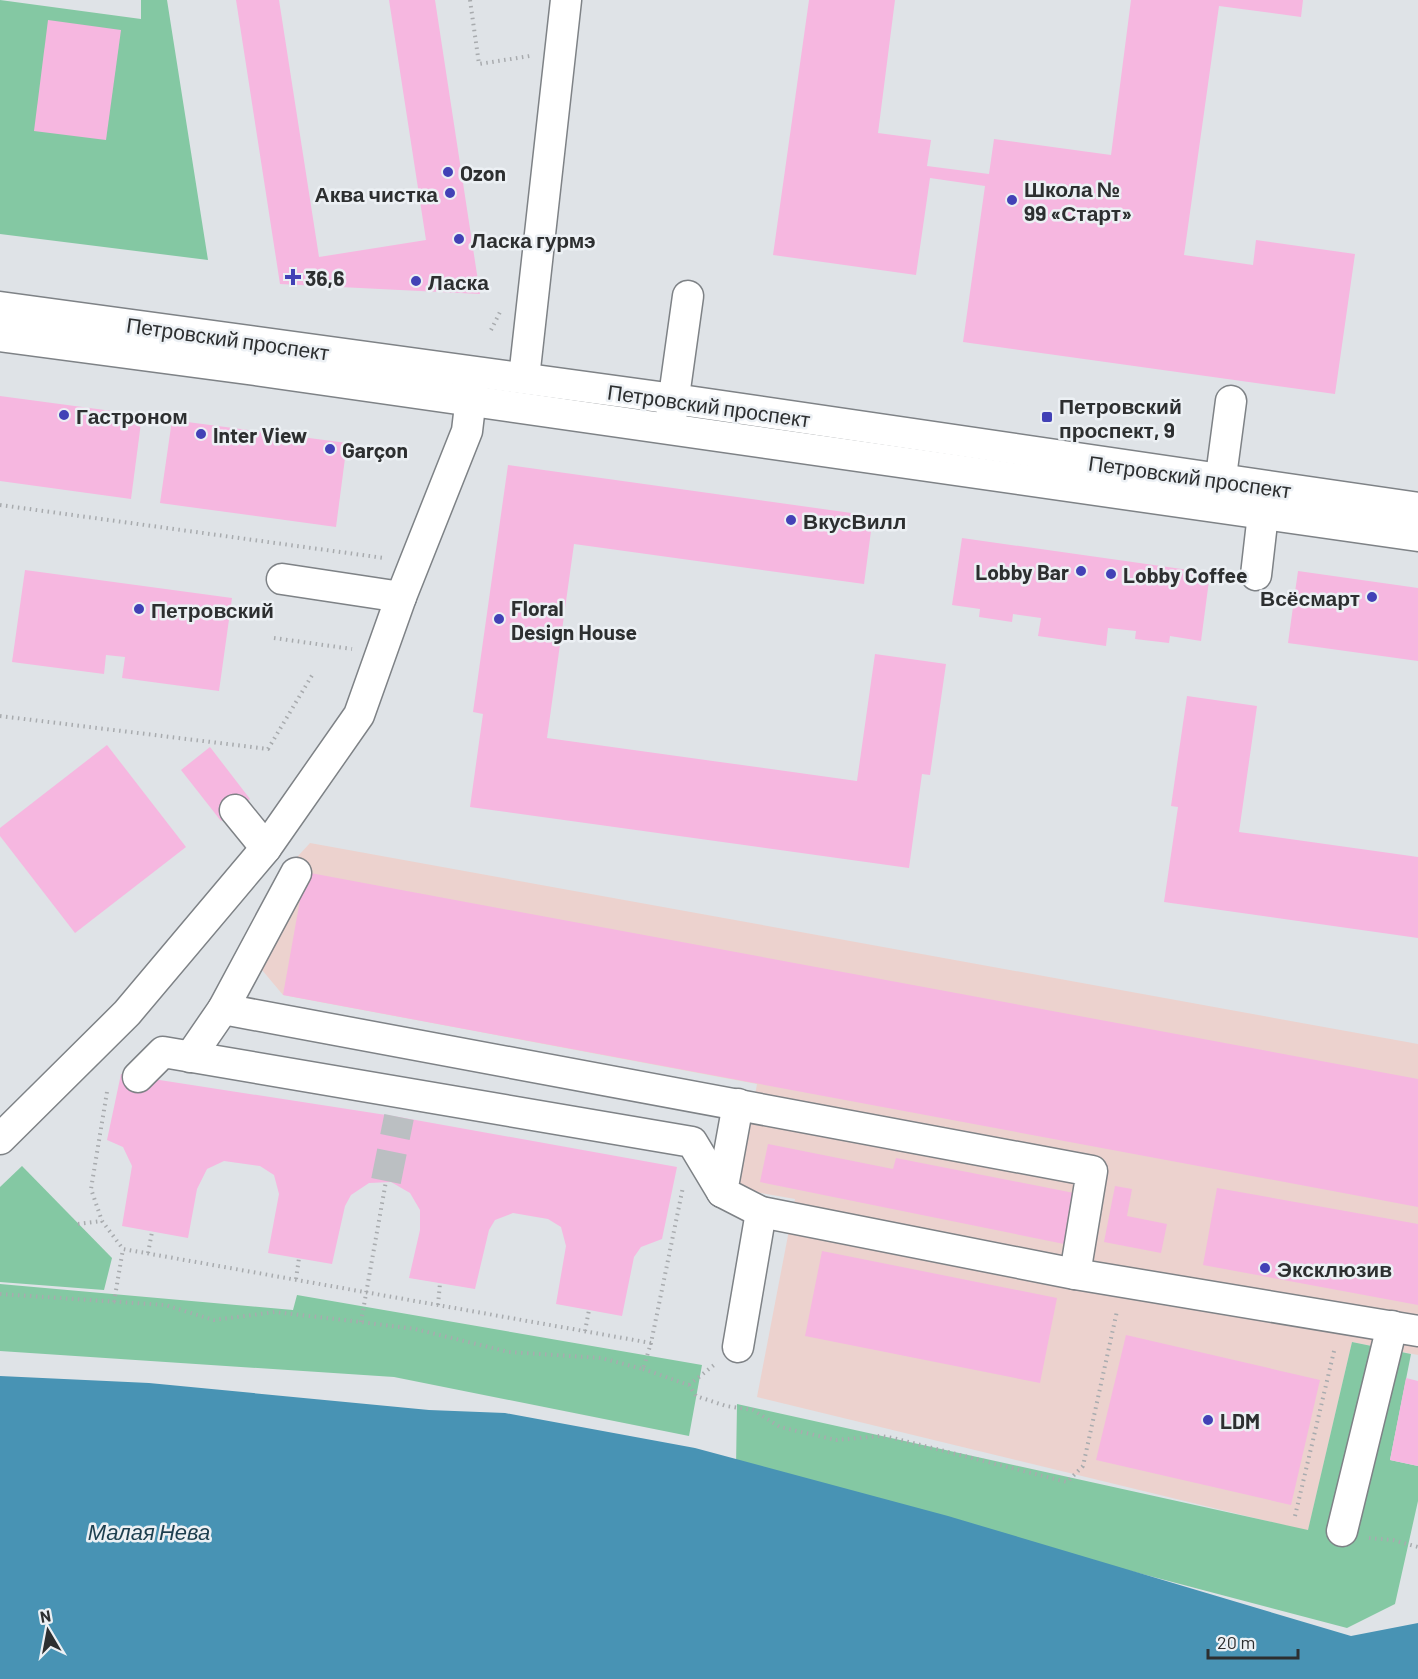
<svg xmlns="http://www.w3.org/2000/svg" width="1418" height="1679" font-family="Barlow,sans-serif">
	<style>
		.industrial { fill: #ecd2ce }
		.green { fill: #84c8a3 }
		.water { fill: #4893b4 }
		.building { fill: #f6b7e0 }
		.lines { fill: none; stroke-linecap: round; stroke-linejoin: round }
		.minor-tunnel { stroke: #bbbfc2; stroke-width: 30; stroke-dasharray: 30 15; stroke-linecap: butt }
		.minor-casing { stroke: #7e8286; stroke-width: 33 }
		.path { stroke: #a8abae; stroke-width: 4; stroke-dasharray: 1.5 4.5; stroke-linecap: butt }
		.minor { stroke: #fff; stroke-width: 30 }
		.poi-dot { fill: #4241b6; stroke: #ecf0f4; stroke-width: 2 }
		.labels { text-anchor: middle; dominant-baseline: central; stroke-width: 5; stroke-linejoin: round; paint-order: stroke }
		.poi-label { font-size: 21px; font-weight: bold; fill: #2d2f30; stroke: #ecf0f4; text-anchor: start }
		.street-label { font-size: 21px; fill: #2d2f30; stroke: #ecf0f4 }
		.water-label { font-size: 22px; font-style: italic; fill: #1d3f4f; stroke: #ecf0f4 }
	</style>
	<rect width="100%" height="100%" fill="#dfe3e7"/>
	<polygon class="industrial" points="310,843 1418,1044 1418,1355 1352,1342 1308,1531 757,1397 795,1199 738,1189 757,1084 283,995 257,964 287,868"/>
	<g class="green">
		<polygon points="0,0 141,19 141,0 167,0 208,260 0,234"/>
		<polygon points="22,1166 112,1258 104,1290 0,1282 0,1187"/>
		<polygon points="0,1284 293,1310 297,1295 702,1365 689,1436 394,1377 0,1351"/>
		<polygon points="1352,1342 1411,1354 1390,1460 1418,1466 1418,1501 1395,1604 1347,1628 736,1467 737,1404 1308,1530"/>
	</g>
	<polygon class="water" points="0,1376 149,1383 429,1410 505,1413 695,1448 948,1516 1351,1636 1418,1623 1418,1679 0,1679"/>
	<g class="building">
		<polygon points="236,0 279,0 319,257 426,240 389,0 435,0 480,294 280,284"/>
		<polygon points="809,0 895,0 878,133 931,140 927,166 989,174 994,139 1111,155 1131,0 1303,0 1301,17 1219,6 1184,255 1253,265 1256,240 1355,254 1335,394 963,342 985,186 930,178 916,275 773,255"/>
		<polygon points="48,20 121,30 106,140 34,131"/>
		<polygon points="0,396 142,415 131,499 0,481"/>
		<polygon points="172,420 347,443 336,527 160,503"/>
		<polygon points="508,465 873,516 864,584 574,544 547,738 857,781 875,654 946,664 930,775 922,774 909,868 470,807 483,714 473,712"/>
		<polygon points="962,538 1210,573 1201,641 1170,636 1169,643 1135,639 1136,631 1108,628 1106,646 1038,636 1041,618 1013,614 1012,622 979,617 980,609 952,605"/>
		<polygon points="25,570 232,598 219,691 122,678 125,657 106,655 104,674 12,662"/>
		<polygon points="1298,571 1418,588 1418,661 1288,643"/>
		<polygon points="1187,696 1257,706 1239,832 1418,857 1418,938 1164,902 1178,807 1171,806"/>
		<polygon points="107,745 186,847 75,933 0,836 0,828"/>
		<polygon points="210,747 250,799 221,821 181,770"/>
		<polygon points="305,872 1418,1079 1418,1207 283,995"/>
		<polygon points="121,1074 399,1117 677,1167 662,1239 641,1247 634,1257 622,1316 556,1304 566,1246 561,1227 548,1219 513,1213 495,1220 489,1230 475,1289 409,1278 420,1230 420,1210 410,1193 391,1182 369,1183 351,1195 345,1206 332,1264 268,1253 279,1194 274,1175 260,1166 224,1161 207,1169 197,1189 188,1238 122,1226 132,1166 123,1147 107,1140"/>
		<polygon points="768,1144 893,1169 896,1158 1079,1194 1069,1245 760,1182"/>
		<polygon points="1115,1186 1132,1189 1127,1216 1167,1224 1161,1253 1104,1242"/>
		<polygon points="1217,1188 1418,1224 1418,1305 1203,1265"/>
		<polygon points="822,1251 1057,1298 1040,1383 805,1336"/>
		<polygon points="1126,1335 1320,1380 1291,1505 1096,1460"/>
		<polygon points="1406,1378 1418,1381 1418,1466 1390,1460"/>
	</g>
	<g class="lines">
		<polyline class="minor-tunnel" points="386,1181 399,1117"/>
		<defs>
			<g id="minor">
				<polyline points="0,307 674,399 1418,508"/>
				<polyline points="0,336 255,370 1418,536"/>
				<polyline points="524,378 566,0"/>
				<polyline points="671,418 688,296"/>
				<polyline points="1218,499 1231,401"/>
				<polyline points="1256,575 1263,514"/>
				<polyline points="282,579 401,597"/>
				<polyline points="235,810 266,848"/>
				<polyline points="223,1009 1092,1171 1075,1274"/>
				<polyline points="190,1057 223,1009 296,873"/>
				<polyline points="138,1077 163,1052 692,1142 722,1192"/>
				<polyline points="738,1104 722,1192 761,1212 1075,1274 1418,1331"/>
				<polyline points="0,1139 127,1013 266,848 359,715 401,597 467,431 473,380"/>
				<polyline points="738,1347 761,1212"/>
				<polyline points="1342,1531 1392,1326"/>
			</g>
		</defs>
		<use href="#minor" class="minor-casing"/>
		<g class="path">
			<polyline points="470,0 479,64 530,56"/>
			<polyline points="491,330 500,312"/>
			<polyline points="0,505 384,558"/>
			<polyline points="274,638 352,649"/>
			<polyline points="0,716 268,749 314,672"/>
			<polyline points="107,1092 91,1189 102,1221 123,1249 651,1343 683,1187"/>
			<polyline points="78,1224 102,1221"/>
			<polyline points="148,1253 152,1232"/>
			<polyline points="296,1279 299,1258"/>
			<polyline points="0,1294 165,1305 214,1320 275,1312 361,1322 415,1329 509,1352 601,1358 643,1369 651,1343"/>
			<polyline points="114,1302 123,1249"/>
			<polyline points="438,1305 440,1283"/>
			<polyline points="361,1322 386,1181"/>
			<polyline points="585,1331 589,1310"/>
			<polyline points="643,1369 689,1385 696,1396 726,1406 753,1410 780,1427 836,1440 880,1436 893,1438 1067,1482 1083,1466 1117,1311"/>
			<polyline points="689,1385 714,1365"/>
			<polyline points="1295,1516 1335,1347"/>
			<polyline points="1369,1538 1393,1540 1418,1547"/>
		</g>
		<use href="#minor" class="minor"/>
	</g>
	<g class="poi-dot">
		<circle cx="448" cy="172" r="6"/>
		<circle cx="450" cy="193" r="6"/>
		<circle cx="1012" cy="200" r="6"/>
		<circle cx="459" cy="239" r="6"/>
		<path d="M290 268h6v6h6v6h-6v6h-6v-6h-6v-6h6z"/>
		<circle cx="416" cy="281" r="6"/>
		<circle cx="64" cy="415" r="6"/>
		<rect x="1041" y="411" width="12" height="12" rx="3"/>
		<circle cx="201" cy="434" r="6"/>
		<circle cx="330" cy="449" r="6"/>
		<circle cx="791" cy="520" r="6"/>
		<circle cx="1081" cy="571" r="6"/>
		<circle cx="1111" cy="574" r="6"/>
		<circle cx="1372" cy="597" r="6"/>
		<circle cx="139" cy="609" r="6"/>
		<circle cx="499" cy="619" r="6"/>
		<circle cx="1265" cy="1268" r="6"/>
		<circle cx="1208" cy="1420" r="6"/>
	</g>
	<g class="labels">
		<g class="poi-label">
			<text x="460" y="172">Ozon</text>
			<text x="1024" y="188">Школа №<tspan x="1024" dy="24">99 «Старт»</tspan></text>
			<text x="438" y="193" text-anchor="end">Аква чистка</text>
			<text x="471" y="239">Ласка гурмэ</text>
			<text x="305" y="277">36,6</text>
			<text x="428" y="281">Ласка</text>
			<text x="1059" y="405">Петровский<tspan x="1059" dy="24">проспект, 9</tspan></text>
			<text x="76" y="415">Гастроном</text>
			<text x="213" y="434">Inter View</text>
			<text x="342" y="449">Garçon</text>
			<text x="803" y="520">ВкусВилл</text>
			<text x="1069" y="571" text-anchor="end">Lobby Bar</text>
			<text x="1123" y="574">Lobby Coffee</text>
			<text x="1360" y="597" text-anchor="end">Всёсмарт</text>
			<text x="511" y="607">Floral<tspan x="511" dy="24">Design House</tspan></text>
			<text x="151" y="609">Петровский</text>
			<text x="1277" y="1268">Эксклюзив</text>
			<text x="1220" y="1420">LDM</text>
		</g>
		<g class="street-label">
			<text transform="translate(228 338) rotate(8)">Петровский проспект</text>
			<text transform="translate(709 405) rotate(8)">Петровский проспект</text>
			<text transform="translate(1190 476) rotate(8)">Петровский проспект</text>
		</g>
		<g class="water-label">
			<text x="149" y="1531">Малая Нева</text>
		</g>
	</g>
	<g transform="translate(48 1631) rotate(350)" stroke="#ecf0f4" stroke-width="4.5" paint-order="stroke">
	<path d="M0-4.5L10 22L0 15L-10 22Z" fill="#2d2f30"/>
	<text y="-9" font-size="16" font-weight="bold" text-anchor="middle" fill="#2d2f30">N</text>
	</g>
	<path d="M1208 1649v9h90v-9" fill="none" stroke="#2d2f30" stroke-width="3"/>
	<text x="1217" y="1649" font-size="18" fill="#2d2f30" stroke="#ecf0f4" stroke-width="4.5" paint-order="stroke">20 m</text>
</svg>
